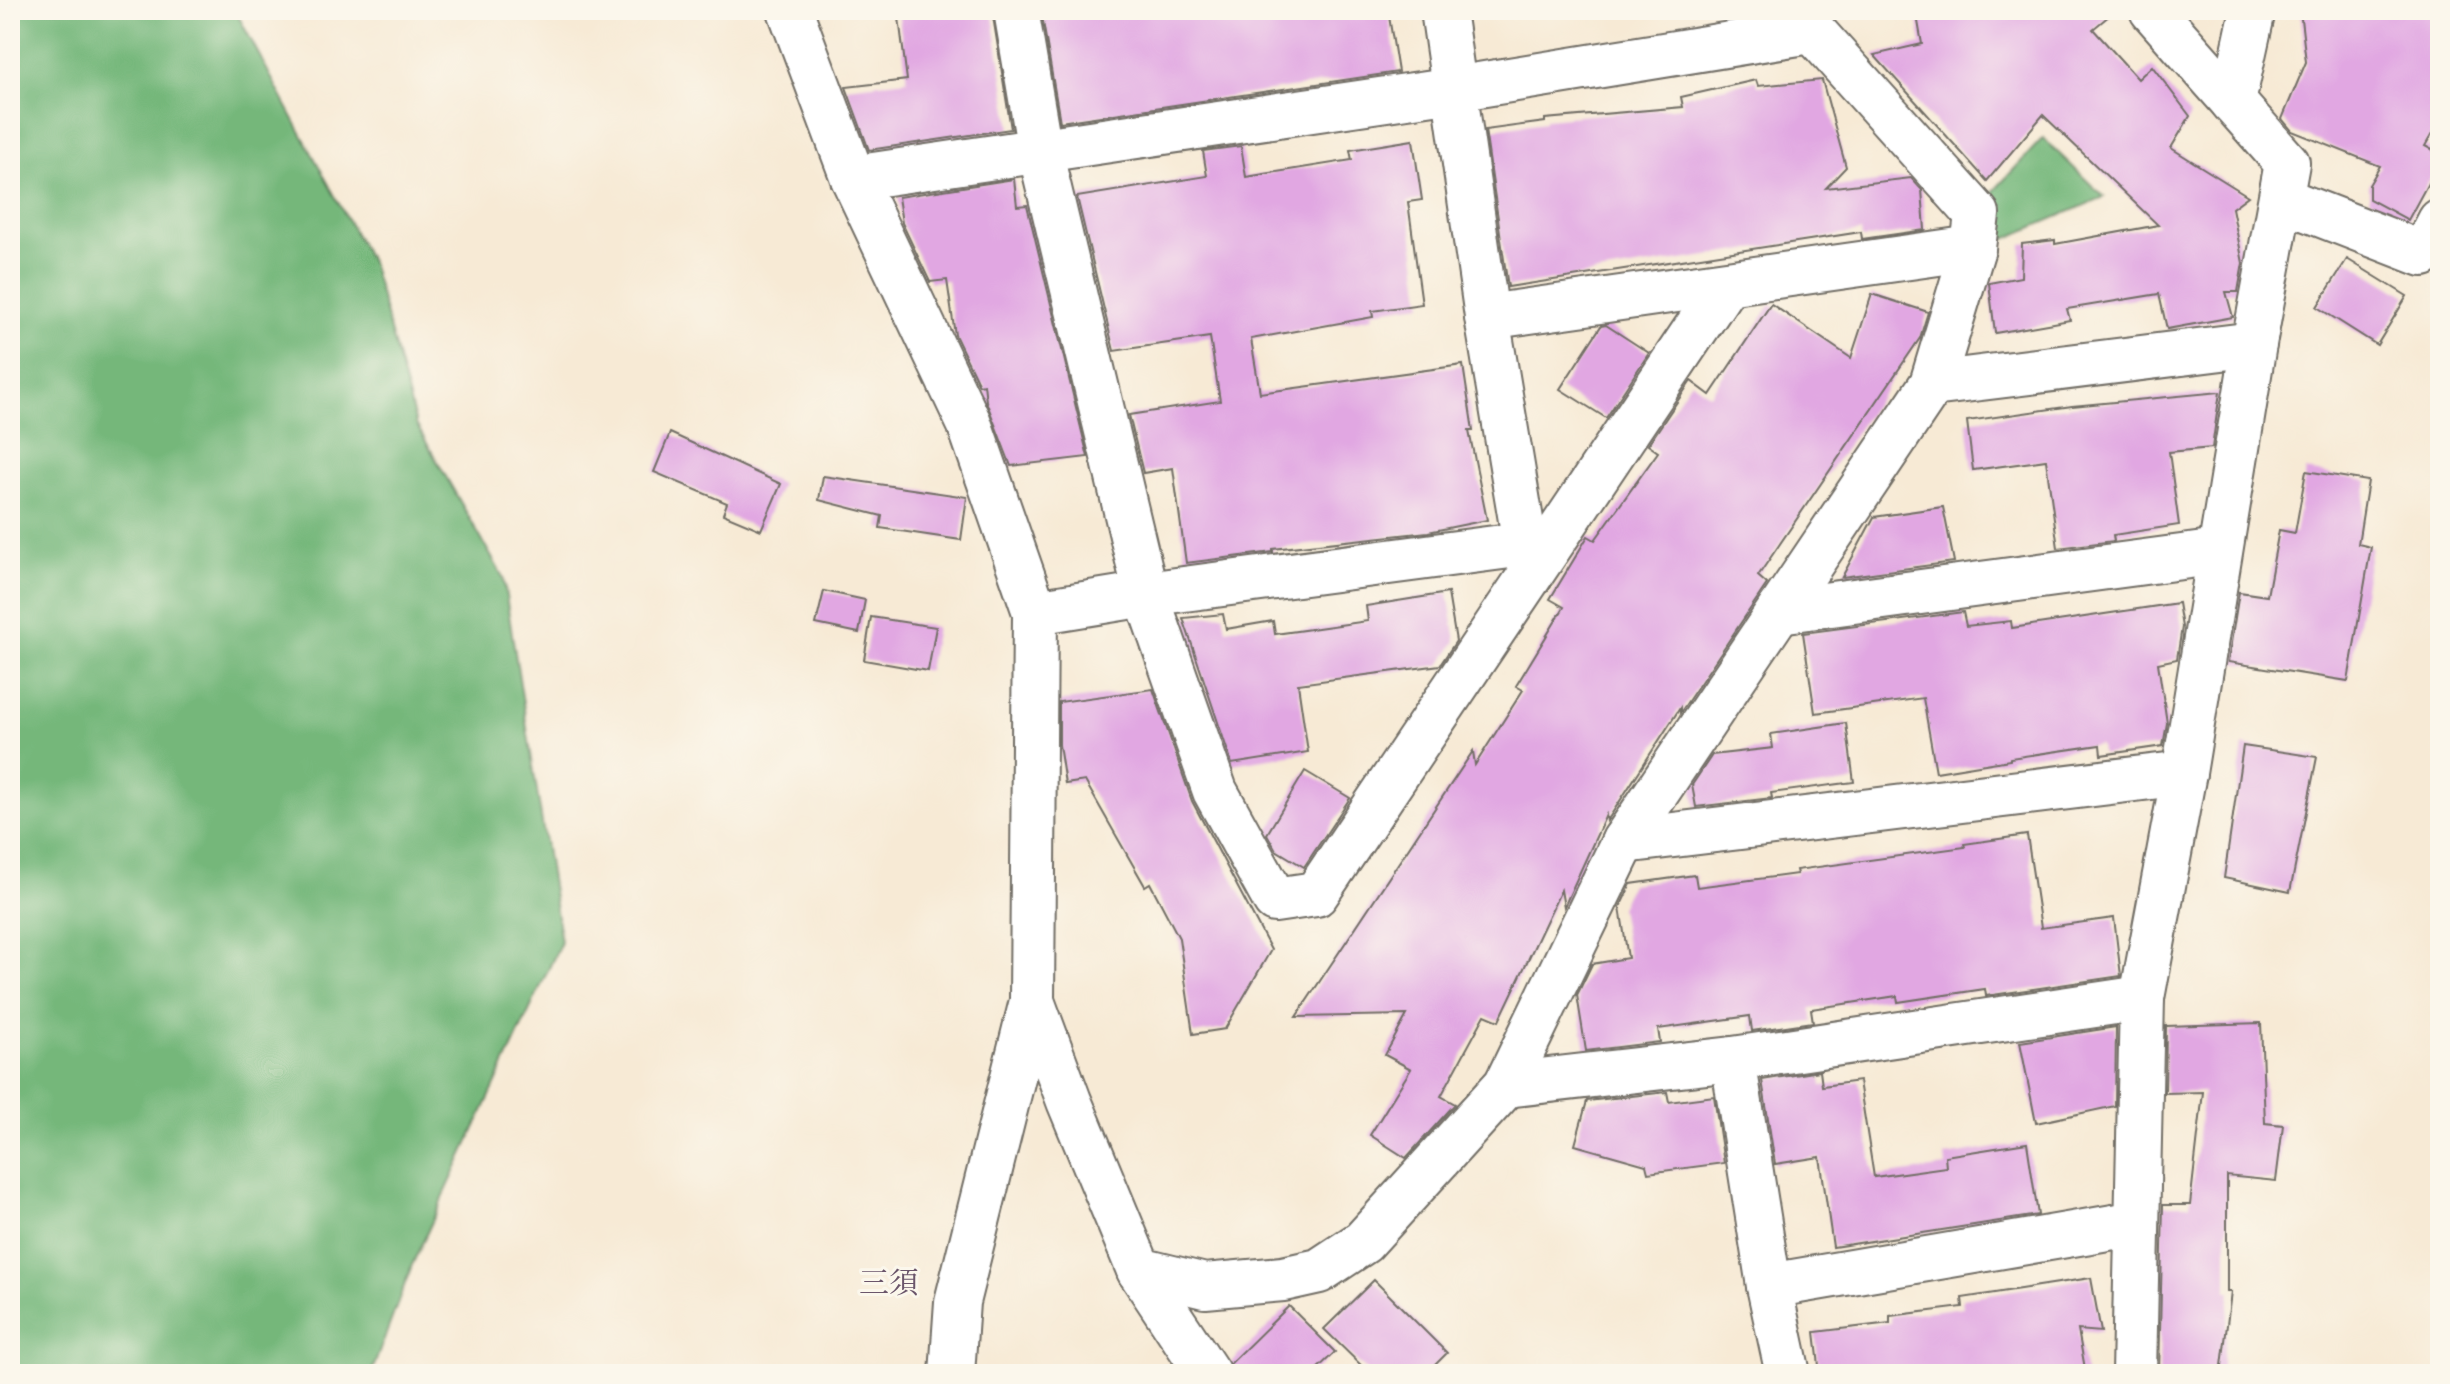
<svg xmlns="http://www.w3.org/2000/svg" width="2450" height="1384" font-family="Cardo,'Noto Serif JP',serif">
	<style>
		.forest { fill: #74b77a; stroke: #507152; stroke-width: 2 }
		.building { fill: #e1a7e2 }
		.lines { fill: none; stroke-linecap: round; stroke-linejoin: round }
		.street-casing { stroke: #726e66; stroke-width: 48 }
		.street { stroke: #fff; stroke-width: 44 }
		.labels { text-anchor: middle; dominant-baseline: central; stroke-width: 6; stroke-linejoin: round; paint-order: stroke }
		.quarter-label { font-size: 30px; fill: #6b566b; stroke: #fbf7ec }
	</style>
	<rect width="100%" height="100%" fill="#fbf7ec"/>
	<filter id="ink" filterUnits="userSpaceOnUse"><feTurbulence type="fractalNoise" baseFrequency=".0125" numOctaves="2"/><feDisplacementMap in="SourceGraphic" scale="16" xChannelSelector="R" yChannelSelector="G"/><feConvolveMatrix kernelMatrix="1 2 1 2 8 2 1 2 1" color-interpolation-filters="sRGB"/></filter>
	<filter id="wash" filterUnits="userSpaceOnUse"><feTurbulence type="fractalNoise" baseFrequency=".006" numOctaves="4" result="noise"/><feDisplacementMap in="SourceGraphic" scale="32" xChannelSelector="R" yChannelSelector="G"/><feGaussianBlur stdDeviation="1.8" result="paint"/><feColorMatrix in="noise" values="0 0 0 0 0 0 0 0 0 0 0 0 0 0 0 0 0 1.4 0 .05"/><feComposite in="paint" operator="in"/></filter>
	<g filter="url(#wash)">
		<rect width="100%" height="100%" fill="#f7ead5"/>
		<g class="forest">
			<polygon points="10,10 235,10 372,265 416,424 503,577 561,942 412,1265 371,1374 10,1374"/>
			<polygon points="2043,138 2104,197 1991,245 1991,194"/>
		</g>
		<g id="blocks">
			<g class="building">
				<polygon points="898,10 992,10 1011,129 869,150 846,87 907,80"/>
				<polygon points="1041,10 1388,10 1398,72 1060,122"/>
				<polygon points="1916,10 2116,10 2093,29 2138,79 2152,66 2190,116 2171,148 2248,196 2232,208 2243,263 2238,292 2226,292 2233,317 2167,329 2159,294 2067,309 2070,320 1995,333 1989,283 2021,277 2022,244 2055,240 2055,244 2158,225 2043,115 1987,181 1874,55 1922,44"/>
				<polygon points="2300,10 2440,10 2440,120 2425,146 2440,154 2440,161 2408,220 2369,199 2369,185 2380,166 2292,131 2282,119 2306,62"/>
				<polygon points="1756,80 1758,86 1822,80 1846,167 1826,188 1911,178 1922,190 1925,230 1862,239 1861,232 1508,287 1485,130 1545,122 1545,119 1683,107 1681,97"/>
				<polygon points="1413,140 1422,200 1408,202 1422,304 1372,311 1373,317 1251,339 1260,393 1463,365 1473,431 1469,431 1487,520 1428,532 1273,549 1273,552 1186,563 1173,468 1143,473 1129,415 1220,401 1210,337 1114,351 1077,197 1207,176 1203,151 1241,146 1246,177 1352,160 1350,150"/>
				<polygon points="1014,179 1017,206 1027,205 1088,457 1011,466 986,401 984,384 979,385 955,335 947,280 930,282 902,223 898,197"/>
				<polygon points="2347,259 2407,296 2377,345 2317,307"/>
				<polygon points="1872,294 1928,312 1920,338 1758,576 1767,584 1680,713 1680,708 1607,821 1606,815 1564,907 1561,890 1499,1021 1485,1015 1441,1096 1455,1104 1406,1158 1370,1135 1411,1069 1385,1055 1407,1015 1296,1017 1473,751 1475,765 1523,690 1516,686 1564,607 1550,599 1588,536 1595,540 1658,452 1648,445 1691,381 1710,395 1771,304 1851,358"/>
				<polygon points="1606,325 1649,353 1606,418 1560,389 1601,326"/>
				<polygon points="2220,392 2212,448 2169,452 2179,525 2113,535 2114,541 2058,548 2046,460 1973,470 1967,421 2072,406"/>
				<polygon points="670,433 781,484 761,530 723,514 727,503 654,472"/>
				<polygon points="2306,471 2368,481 2358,544 2371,547 2348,681 2228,662 2239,592 2267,596 2279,530 2295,533"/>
				<polygon points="823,476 967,497 961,540 880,528 882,516 819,500"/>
				<polygon points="1943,507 1954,562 1842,577 1874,517"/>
				<polygon points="824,591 865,600 859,633 816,624"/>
				<polygon points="1448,593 1456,641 1440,665 1298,684 1308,752 1232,764 1183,618 1223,614 1226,629 1273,621 1275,634 1368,621 1366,606"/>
				<polygon points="2178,603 2182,627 2177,659 2158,663 2167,723 2163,746 2101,755 2100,745 2010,758 2010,760 1936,772 1923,698 1815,713 1803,633 1963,612 1966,626 2011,621 2012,628"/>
				<polygon points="871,617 936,627 928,671 864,660"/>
				<polygon points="1153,689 1192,801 1271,950 1225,1029 1193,1034 1179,938 1150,883 1145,886 1085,781 1065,784 1059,745 1059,702"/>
				<polygon points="1846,723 1854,782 1771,793 1772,798 1696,807 1692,785 1712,755 1773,748 1771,734"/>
				<polygon points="2243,746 2317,757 2290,892 2224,878"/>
				<polygon points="1305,771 1350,798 1304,867 1276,850 1267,834"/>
				<polygon points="2027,835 2041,928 2114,918 2121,976 1986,996 1985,989 1898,1002 1897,996 1811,1009 1813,1022 1752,1031 1750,1016 1658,1029 1660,1042 1586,1051 1577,995 1592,964 1628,958 1620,907 1631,884 1695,875 1697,887 1797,874 1796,870 1965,847 1964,844"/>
				<polygon points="2261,1023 2265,1123 2283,1125 2276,1181 2227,1176 2227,1292 2231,1292 2221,1374 2159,1374 2163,1205 2190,1205 2203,1092 2165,1093 2166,1026"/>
				<polygon points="2116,1027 2115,1106 2036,1123 2020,1042"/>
				<polygon points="1820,1071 1822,1086 1859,1081 1874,1177 1946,1167 1945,1156 2027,1143 2038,1215 1833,1247 1820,1157 1775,1164 1762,1080"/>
				<polygon points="1667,1092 1669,1102 1714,1096 1724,1163 1648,1173 1646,1165 1575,1145 1587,1101"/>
				<polygon points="2091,1278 2101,1332 2078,1330 2086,1374 1820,1374 1815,1332 1890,1323 1890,1316 1963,1307 1962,1298"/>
				<polygon points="1374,1280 1447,1353 1426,1374 1370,1374 1324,1329"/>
				<polygon points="1289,1306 1335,1352 1312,1374 1233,1374 1230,1364"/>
			</g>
		</g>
	</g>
	<g filter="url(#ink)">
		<use href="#blocks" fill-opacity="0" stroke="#726e66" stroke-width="2"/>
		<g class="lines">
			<defs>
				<g id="street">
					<polyline points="790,10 853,178 969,423 1035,612 1032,1001 957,1302 952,1374"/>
					<polyline points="1016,10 1040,151 1146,594 1215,791 1275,900 1316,894 1726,284"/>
					<polyline points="2233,102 2253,10"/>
					<polyline points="853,178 1454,89 1811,31"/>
					<polyline points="2281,199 2423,254 2440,221"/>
					<polyline points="1487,317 1973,248"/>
					<polyline points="1932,384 2254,344"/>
					<polyline points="1779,611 2219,552"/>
					<polyline points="1035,612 1146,594 1525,544 1487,317 1443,10"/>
					<polyline points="1624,841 2184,773"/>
					<polyline points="1032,1001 1069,1101 1139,1270 1205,1286 1283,1279 1319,1271 1363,1242 1506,1085 1624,841 1932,384 1973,248 1977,214 1794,10"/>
					<polyline points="1733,1059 2142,998"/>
					<polyline points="1506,1085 1733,1059 1769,1286 1788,1374"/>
					<polyline points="1139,1270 1208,1374"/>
					<polyline points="1769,1286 2137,1223"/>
					<polyline points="2134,1374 2142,998 2184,773 2254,344 2287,163 2152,10"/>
				</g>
			</defs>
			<use href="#street" class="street-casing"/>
			<use href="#street" class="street"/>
		</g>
	</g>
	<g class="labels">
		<g class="quarter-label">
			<text x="889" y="1283">三須</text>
		</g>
	</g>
	<rect width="2450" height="1384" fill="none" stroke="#fbf7ec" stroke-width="40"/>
</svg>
